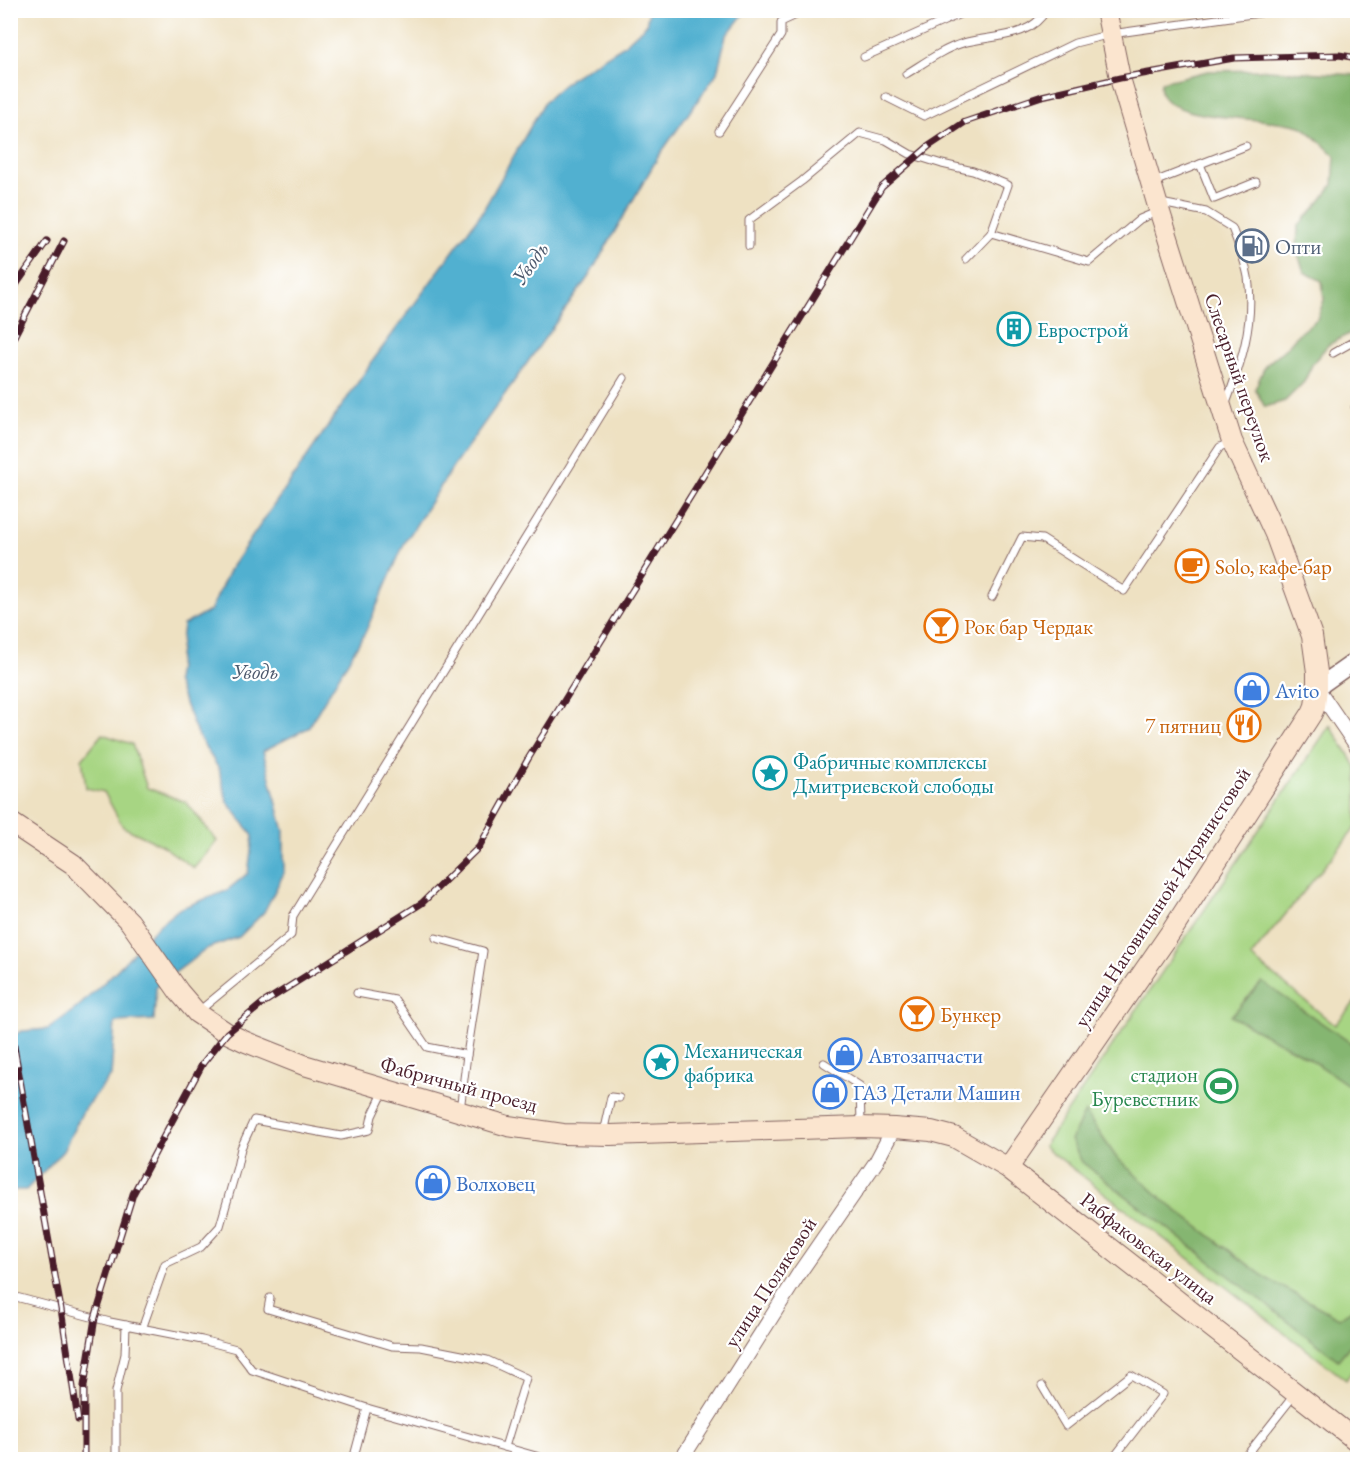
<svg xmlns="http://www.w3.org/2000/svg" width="1368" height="1470" font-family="'EB Garamond',serif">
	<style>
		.green { fill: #a7d583; stroke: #787a57; stroke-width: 1.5 }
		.forest { fill: #85b671; stroke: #686a4e; stroke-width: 1.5 }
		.water { fill: #51b0d0; stroke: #4e687e; stroke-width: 1.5 }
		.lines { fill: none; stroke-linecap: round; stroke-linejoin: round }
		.service-casing { stroke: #836360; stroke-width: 9 }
		.minor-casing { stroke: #836360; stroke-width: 16 }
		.tertiary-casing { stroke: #836360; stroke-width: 19 }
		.secondary-casing { stroke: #836360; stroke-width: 22 }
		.service { stroke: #fff; stroke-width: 7 }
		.minor { stroke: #fff; stroke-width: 14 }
		.tertiary { stroke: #fff; stroke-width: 16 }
		.secondary { stroke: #fbe5cf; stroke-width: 20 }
		.rail-casing { stroke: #4a1f2b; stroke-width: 7 }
		.rail { stroke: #fff; stroke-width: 4.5; stroke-dasharray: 14; stroke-linecap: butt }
		.labels { text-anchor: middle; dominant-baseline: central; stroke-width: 4.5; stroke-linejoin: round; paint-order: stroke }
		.service-label { font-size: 21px; fill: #4e5e75; stroke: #fff; text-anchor: start }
		.culture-label { font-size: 21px; fill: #0d838f; stroke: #fff; text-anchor: start }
		.street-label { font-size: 21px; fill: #4a1f2b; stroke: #fff }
		.food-label { font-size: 21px; fill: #c56008; stroke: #fff; text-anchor: start }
		.shop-label { font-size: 21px; fill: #366cbe; stroke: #fff; text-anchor: start }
		.leisure-label { font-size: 21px; fill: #27864d; stroke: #fff; text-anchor: end }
		.water-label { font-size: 22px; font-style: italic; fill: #4d596d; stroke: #fff }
	</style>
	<rect width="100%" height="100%" fill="#fff"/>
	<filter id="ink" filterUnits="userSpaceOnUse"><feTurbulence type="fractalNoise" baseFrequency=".0167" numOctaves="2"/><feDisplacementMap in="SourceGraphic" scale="12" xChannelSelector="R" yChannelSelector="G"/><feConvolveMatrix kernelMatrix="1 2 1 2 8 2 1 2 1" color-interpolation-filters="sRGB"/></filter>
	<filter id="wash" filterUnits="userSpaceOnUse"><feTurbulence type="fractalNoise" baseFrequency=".008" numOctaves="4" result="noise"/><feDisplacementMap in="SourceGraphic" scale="24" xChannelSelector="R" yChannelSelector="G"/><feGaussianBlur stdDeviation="1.35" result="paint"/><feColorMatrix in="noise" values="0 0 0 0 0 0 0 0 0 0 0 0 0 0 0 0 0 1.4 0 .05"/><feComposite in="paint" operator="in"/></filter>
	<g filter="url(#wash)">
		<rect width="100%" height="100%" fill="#eee1c2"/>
		<g class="green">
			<polygon points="1330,725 1357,768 1357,826 1251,957 1335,1025 1357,1000 1357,1364 1346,1380 1044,1146"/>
			<polygon points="102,734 132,744 147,788 186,802 217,841 194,868 161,845 123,827 104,792 86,788 82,759"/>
		</g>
		<g class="forest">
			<path d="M 1266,70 L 1357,75 L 1358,329 L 1328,345 L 1313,363 L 1304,382 L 1285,401 L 1265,407 L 1255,389 L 1265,366 L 1287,347 L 1298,334 L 1317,319 L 1324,300 L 1322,281 L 1304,272 L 1297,251 L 1298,226 L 1315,208 L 1333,185 L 1335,156 C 1327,149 1309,129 1300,126 C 1268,116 1187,122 1165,99 C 1160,94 1160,88 1161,82 L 1208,71 Z"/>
			<polygon points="1262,982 1351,1043 1357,1037 1357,1091 1307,1057 1231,1016"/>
			<polygon points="1085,1112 1116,1157 1168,1204 1266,1278 1339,1318 1357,1307 1357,1337 1338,1360 1082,1162 1071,1140"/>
		</g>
		<polygon class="water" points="649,11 746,11 726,36 717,73 658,157 589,276 453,467 404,544 365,633 308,728 263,751 284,831 284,873 264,912 239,937 208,948 156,987 154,1020 115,1022 111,1076 84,1109 63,1151 26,1190 11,1190 10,1037 22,1031 48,1029 78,1007 118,969 158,926 179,909 226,891 248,873 253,836 227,801 219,769 197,734 176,681 183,625 210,611 230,569 289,483 374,359 482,212 545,101 571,78 623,46 646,25"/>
	</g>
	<g filter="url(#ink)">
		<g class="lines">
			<defs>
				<g id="service">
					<polyline points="864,57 969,10"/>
					<path d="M 906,74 C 924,63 943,49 963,43 C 991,35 1031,39 1046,10"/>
					<polyline points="886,97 924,116 1075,43 1111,34 1281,10"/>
					<polyline points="719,131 781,35 781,22 807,10"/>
					<polyline points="1200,164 1214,199 1256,182"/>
					<polyline points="1154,182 1246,146"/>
					<path d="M 1161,203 L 1206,212 L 1232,228 C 1238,244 1245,260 1248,277 C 1255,323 1241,364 1225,406"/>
					<polyline points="749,246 749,220 802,181 860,133 886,140 910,154 942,164 973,171 1008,185 991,233"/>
					<polyline points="966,259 991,233 1089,262 1140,219 1159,211"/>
					<polyline points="1333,353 1358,339"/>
					<polyline points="1358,406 1355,407 1358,411"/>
					<polyline points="992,597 1022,537 1042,539 1124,591 1220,447 1231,442"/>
					<polyline points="436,938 483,951 467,1055"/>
					<polyline points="357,993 395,1000 427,1047 467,1055 460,1110"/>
					<polyline points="199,1011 291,935 293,916 624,378"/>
					<polyline points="824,1063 860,1086 861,1124"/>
					<polyline points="603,1133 611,1097 619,1098"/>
					<polyline points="10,1297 16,1297 110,1322 202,1340 236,1349 252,1370 367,1408 550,1460"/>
					<polyline points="270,1298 268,1309 392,1346 421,1347 487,1360 526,1378 505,1447"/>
					<polyline points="142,1329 165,1264 201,1247 220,1226 237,1167 241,1148 254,1120 341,1136 369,1130 372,1116 384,1091"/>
					<polyline points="1042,1386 1066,1426 1131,1375 1163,1394 1112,1460"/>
					<polyline points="116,1460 116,1391 125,1354 126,1325"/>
					<polyline points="353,1460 367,1408"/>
					<polyline points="1243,1460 1295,1394"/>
				</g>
				<g id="minor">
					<polyline points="1317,688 1358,748"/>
					<polyline points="681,1460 800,1272 876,1162 894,1128"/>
				</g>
				<polyline id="tertiary" points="1317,688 1358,659"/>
				<g id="secondary">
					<polyline points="10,822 73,864 130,922 179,992 197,1013 227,1033 246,1042 304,1065 508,1126 563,1134 610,1135 861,1127 894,1128 931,1131 954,1137 1008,1168 1358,1442"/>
					<polyline points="1008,1168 1173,929 1312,713 1315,706 1317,688 1317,672 1312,636 1275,534 1232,441 1157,203 1120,78 1106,10"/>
				</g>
			</defs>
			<use href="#service" class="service-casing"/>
			<use href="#minor" class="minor-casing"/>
			<use href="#tertiary" class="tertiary-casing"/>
			<use href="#secondary" class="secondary-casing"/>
			<use href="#service" class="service"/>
			<use href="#minor" class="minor"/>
			<use href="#tertiary" class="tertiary"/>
			<use href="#secondary" class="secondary"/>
			<defs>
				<g id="rail">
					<polyline points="10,295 18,282 47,241"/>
					<polyline points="10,344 64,241"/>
					<polyline points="10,1024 61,1309 78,1420"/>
					<polyline points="84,1460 84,1386 95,1318 133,1194 203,1063 227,1033 263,1003 422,903 479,847 528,759 882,187 929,146 965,122 1042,96 1120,78 1234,58 1339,55 1358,58"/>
				</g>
			</defs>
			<use href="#rail" class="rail-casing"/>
			<use href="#rail" class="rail"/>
		</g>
	</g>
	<defs>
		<symbol id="fuel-ring" viewBox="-11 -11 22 22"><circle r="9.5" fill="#fff" stroke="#5c6f8a" stroke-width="1.5"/><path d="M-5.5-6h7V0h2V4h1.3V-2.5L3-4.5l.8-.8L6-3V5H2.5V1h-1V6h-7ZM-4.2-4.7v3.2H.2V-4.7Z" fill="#5c6f8a"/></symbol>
		<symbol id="building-ring" viewBox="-11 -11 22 22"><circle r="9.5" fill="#fff" stroke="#0f9aa8" stroke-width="1.5"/><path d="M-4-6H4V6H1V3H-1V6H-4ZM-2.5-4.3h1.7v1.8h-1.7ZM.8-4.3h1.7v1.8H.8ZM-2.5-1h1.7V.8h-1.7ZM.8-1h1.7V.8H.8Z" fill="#0f9aa8"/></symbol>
		<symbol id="cafe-ring" viewBox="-11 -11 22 22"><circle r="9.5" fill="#fff" stroke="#e8710a" stroke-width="1.5"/><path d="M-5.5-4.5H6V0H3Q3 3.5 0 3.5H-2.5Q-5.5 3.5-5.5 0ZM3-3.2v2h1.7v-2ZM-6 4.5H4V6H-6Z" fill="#e8710a"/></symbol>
		<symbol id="bar-ring" viewBox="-11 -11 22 22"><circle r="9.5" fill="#fff" stroke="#e8710a" stroke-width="1.5"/><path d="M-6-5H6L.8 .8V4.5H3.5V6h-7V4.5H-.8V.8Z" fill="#e8710a"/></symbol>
		<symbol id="shop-ring" viewBox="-11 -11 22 22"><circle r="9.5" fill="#fff" stroke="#3f7fe0" stroke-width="1.5"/><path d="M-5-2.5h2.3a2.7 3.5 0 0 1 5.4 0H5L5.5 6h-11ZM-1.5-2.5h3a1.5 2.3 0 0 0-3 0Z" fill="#3f7fe0"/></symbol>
		<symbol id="restaurant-ring" viewBox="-11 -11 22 22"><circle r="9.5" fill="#fff" stroke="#e8710a" stroke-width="1.5"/><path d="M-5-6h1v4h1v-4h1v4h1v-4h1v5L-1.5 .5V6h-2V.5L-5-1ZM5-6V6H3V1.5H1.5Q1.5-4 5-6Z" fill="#e8710a"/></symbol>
		<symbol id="sight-ring" viewBox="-11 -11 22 22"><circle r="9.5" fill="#fff" stroke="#0f9aa8" stroke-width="1.5"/><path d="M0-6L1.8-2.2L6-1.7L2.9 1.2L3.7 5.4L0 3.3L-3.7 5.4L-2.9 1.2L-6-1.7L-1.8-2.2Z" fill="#0f9aa8"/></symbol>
		<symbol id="stadium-ring" viewBox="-11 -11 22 22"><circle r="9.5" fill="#fff" stroke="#2e9e5b" stroke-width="1.5"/><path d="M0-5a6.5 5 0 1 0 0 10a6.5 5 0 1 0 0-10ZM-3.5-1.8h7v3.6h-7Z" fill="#2e9e5b"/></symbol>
	</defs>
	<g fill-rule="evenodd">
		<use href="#fuel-ring" x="1233" y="227" width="38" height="38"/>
		<use href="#building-ring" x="995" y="310" width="38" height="38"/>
		<use href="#cafe-ring" x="1173" y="547" width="38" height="38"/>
		<use href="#bar-ring" x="922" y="607" width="38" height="38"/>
		<use href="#shop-ring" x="1233" y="671" width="38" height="38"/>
		<use href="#restaurant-ring" x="1225" y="706" width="38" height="38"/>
		<use href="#sight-ring" x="751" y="754" width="38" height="38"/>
		<use href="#bar-ring" x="898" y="995" width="38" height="38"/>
		<use href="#shop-ring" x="826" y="1036" width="38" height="38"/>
		<use href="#sight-ring" x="642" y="1043" width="38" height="38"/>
		<use href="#stadium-ring" x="1202" y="1067" width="38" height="38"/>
		<use href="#shop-ring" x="811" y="1073" width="38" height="38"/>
		<use href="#shop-ring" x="414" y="1164" width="38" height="38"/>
	</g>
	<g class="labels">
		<g class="service-label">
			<text x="1275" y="246">Опти</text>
		</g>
		<g class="culture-label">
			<text x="1037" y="329">Еврострой</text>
			<text x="793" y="761">Фабричные комплексы<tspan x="793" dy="24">Дмитриевской слободы</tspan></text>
			<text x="684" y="1050">Механическая<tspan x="684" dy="24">фабрика</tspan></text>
		</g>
		<g class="street-label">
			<text transform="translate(1240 377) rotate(71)">Слесарный переулок</text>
			<text transform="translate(1162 897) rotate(-57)">улица Наговицыной-Икрянистовой</text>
			<text transform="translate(459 1084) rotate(15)">Фабричный проезд</text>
			<text transform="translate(1149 1248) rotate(38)">Рабфаковская улица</text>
			<text transform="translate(770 1282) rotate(-57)">улица Поляковой</text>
		</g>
		<g class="food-label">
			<text x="1215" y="566">Solo, кафе-бар</text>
			<text x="964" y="626">Рок бар Чердак</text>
			<text x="1221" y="725" text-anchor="end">7 пятниц</text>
			<text x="940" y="1014">Бункер</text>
		</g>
		<g class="shop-label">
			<text x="1275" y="690">Avito</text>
			<text x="868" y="1055">Автозапчасти</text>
			<text x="853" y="1092">ГАЗ Детали Машин</text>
			<text x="456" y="1183">Волховец</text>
		</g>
		<g class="leisure-label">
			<text x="1198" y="1074">стадион<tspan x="1198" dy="24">Буревестник</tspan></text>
		</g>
		<g class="water-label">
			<text transform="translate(530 263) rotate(-54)">Уводь</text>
			<text x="255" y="671">Уводь</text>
		</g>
	</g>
	<rect width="1368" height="1470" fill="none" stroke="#fff" stroke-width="36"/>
</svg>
